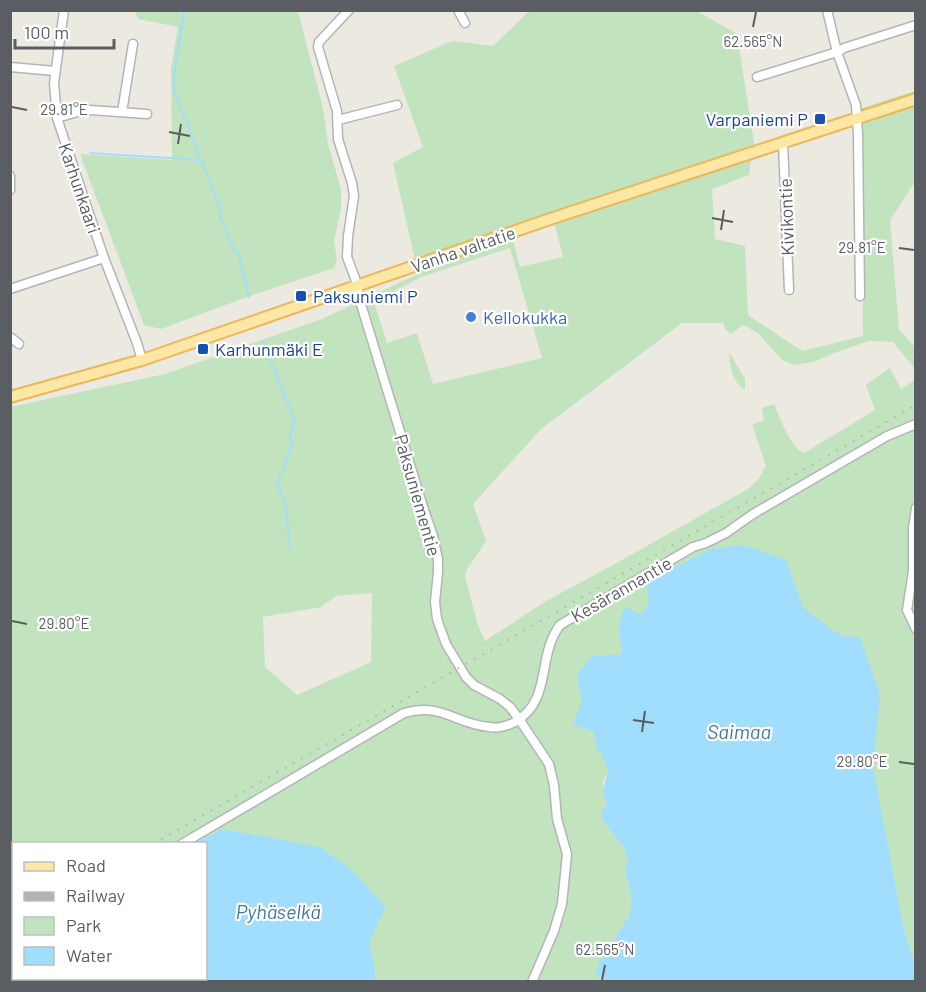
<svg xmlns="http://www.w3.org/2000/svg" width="926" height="992" font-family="Barlow,sans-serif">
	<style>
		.green { fill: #c1e4be; fill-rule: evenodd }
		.water { fill: #a1ddfd }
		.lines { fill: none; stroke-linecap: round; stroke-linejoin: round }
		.stream { stroke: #a1ddfd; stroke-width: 2 }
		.minor-casing { stroke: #b2b5b8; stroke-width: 11 }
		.major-casing { stroke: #edb659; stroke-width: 14 }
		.minor { stroke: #fff; stroke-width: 8 }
		.major { stroke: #fde7a5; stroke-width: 10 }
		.rail { stroke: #b0b1b2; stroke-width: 2; stroke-dasharray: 1.5 8; stroke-linecap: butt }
		.ticks { fill: none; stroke: #5a5e62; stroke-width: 2 }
		.transit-dot { fill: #1a4fb4; stroke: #fff; stroke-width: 2 }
		.shop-dot { fill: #3f7fe0; stroke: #fff; stroke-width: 2 }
		.labels { text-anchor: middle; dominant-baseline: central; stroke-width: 4.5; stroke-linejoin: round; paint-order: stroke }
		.transit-label { font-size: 18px; fill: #164399; stroke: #fff; text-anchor: start }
		.street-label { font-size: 18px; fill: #5a5e62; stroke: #fff }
		.shop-label { font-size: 18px; fill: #366cbe; stroke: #fff; text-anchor: start }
		.water-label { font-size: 20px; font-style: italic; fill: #3c79a5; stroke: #fff }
		.ticks-label { font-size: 15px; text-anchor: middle; fill: #5a5e62; stroke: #fff; stroke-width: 4.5; stroke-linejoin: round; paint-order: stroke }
	</style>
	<rect width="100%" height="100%" fill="#ece9e1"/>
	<g class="green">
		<polygon points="135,11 298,11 323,108 328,144 341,189 341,209 334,241 337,260 334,268 247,297 161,329 144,325 80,154 172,160 171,69 178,27 138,19"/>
		<path d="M 536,11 L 697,11 L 737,34 L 754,143 L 749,175 L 712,189 L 715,239 L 745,246 L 748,315 L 802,351 L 863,336 L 862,108 L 915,91 L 915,182 L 890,220 L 899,330 L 915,347 L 915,369 L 893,342 L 869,341 L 834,353 L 813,362 L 794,365 L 782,360 L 758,333 L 743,325 L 731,334 L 726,330 L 723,323 L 682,323 L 541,429 L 473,504 L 486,541 L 466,571 L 465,577 L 478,625 L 485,641 L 546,601 L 613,565 L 748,489 L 758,480 L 766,466 L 752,425 L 764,420 L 762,408 L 774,404 C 780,417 790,448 804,453 L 875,410 L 866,385 L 890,368 L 901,389 L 915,380 L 915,965 L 903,926 L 608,770 L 603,782 L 607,803 L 604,807 L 605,823 L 624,848 L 628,862 L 625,869 L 631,896 L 630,914 L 614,941 L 611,949 L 600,960 L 601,978 L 599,981 L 89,981 L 92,978 L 206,978 L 206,844 L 14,844 L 14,954 L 12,956 L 13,959 L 14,978 L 26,979 L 27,981 L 11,981 L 10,407 L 165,374 L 322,319 L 418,274 L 393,163 L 423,147 L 394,66 L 452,41 L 493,46 L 527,13 ZM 553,218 L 563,257 L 520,267 L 511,233 ZM 510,248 L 542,358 L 433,384 L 417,333 L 387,343 L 374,302 L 421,277 ZM 372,593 L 371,662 L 297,695 L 265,667 L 263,617 L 321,607 L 336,596 Z"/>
		<path d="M 729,352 L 745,379 L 745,390 C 732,382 730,366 729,352 Z"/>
	</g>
	<g class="water">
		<path d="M 743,545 L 786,560 L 803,608 L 841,636 L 860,637 L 880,695 L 873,767 L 903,926 L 915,965 L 915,981 L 599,982 L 601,978 L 595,975 L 600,960 L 611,949 L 614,941 L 630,914 L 631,896 L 625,868 L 628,862 L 624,848 L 605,823 L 601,814 L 607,803 C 601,792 605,782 608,770 L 601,752 L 597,751 L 594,732 L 573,724 L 582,700 L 577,675 L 592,656 L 622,654 C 621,639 615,619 626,607 L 642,615 L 649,601 L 646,582 L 711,549 Z"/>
		<polygon points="223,829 319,847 350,868 386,907 369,942 375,970 375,981 89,981 92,978 206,978 206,844 195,843"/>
	</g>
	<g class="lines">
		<g class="stream">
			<polyline points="184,10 174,77 174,90 219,206 220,217 231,243 239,255 249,297"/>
			<polyline points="90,153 201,160"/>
			<polyline points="263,342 295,421 290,436 292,445 277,484 286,506 290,549"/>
		</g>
		<defs>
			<g id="minor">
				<polyline points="64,10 54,83 57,118 104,258 137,343 142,360"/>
				<polyline points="349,10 319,42 318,47 337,111 338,139 352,183 354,196 348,236 347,257 355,278 360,301 423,507 433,536 438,559 438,572 435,602 437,619 446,644 466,677 474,685 500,699 510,707 519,719 549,764 554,785 557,819 567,854 562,904 554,931 532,982"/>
				<polyline points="458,10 465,23"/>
				<polyline points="827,10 837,52 856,105 858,134 860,296"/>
				<polyline points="10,67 55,71"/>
				<polyline points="757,77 837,52 844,48 916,25"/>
				<polyline points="122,112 133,44"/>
				<polyline points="57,118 81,111 90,110 147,114"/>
				<polyline points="338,120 397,105"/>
				<polyline points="783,143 789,290"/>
				<polyline points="10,176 10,190"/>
				<polyline points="10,289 104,258"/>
				<polyline points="10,337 19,344"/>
				<polyline points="916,508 913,528 913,571 907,610 916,629"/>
				<path d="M 182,844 L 404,713 C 441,702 455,724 489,727 C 498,729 507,726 515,722 C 553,700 536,657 560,625 L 693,547 L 706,543 L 726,533 L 753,514 L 887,436 L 916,424"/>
				<polyline points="10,931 14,930"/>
			</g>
			<polyline id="major" points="10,397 142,360 553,218 916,99"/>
		</defs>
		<use href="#minor" class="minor-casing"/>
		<use href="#major" class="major-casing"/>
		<use href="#minor" class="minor"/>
		<use href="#major" class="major"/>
		<g class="rail">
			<polyline points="153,844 916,405"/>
			<polyline points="10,920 14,918"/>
		</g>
	</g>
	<path class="ticks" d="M 753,27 L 756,12M 12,107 L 27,110M 169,132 L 190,136M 178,144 L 181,124M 712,218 L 733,222M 721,230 L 724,210M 899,248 L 914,250M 12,621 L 27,624M 633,720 L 654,723M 642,732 L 645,711M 899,762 L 914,764M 602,980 L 605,965"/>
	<g class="transit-dot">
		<rect x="814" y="113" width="12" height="12" rx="3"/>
		<rect x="295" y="290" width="12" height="12" rx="3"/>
		<rect x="197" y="343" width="12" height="12" rx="3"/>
	</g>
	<circle class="shop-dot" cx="471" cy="317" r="6"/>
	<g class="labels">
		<g class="transit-label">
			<text x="808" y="119" text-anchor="end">Varpaniemi P</text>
			<text x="313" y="296">Paksuniemi P</text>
			<text x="215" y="349">Karhunmäki E</text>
		</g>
		<g class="street-label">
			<text transform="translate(80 188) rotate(71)">Karhunkaari</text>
			<text transform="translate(786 217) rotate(-92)">Kivikontie</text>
			<text transform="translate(463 249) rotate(-19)">Vanha valtatie</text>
			<text transform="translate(418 495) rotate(74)">Paksuniementie</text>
			<text transform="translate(621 589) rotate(-30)">Kesärannantie</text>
		</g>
		<g class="shop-label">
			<text x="483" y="317">Kellokukka</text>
		</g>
		<g class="water-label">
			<text x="739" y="731">Saimaa</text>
			<text x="278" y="911">Pyhäselkä</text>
		</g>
	</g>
	<g class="ticks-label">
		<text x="753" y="47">62.565°N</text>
		<text x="64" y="115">29.81°E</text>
		<text x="862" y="253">29.81°E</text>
		<text x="64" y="629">29.80°E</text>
		<text x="862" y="767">29.80°E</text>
		<text x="605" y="955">62.565°N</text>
	</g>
	<rect width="926" height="992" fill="none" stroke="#5a5e62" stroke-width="24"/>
	<rect x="12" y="842" width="195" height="138" fill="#ffffff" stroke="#bdbfc0" stroke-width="1.5"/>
	<rect x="24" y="862" width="30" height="9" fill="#fde7a5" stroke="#bdbfc0" stroke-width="1.5"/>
	<text x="66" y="872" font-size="18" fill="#5a5e62">Road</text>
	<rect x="24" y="892" width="30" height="9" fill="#b0b1b2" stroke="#bdbfc0" stroke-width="1.5"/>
	<text x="66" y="902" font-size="18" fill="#5a5e62">Railway</text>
	<rect x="24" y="917" width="30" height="18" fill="#c1e4be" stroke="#bdbfc0" stroke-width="1.5"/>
	<text x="66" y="932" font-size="18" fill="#5a5e62">Park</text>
	<rect x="24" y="947" width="30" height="18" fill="#a1ddfd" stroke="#bdbfc0" stroke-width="1.5"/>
	<text x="66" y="962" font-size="18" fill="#5a5e62">Water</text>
	<path d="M15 39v9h99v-9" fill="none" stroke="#5a5e62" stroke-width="3"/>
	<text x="24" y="39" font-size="18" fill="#5a5e62" stroke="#ffffff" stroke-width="4.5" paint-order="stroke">100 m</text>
</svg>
